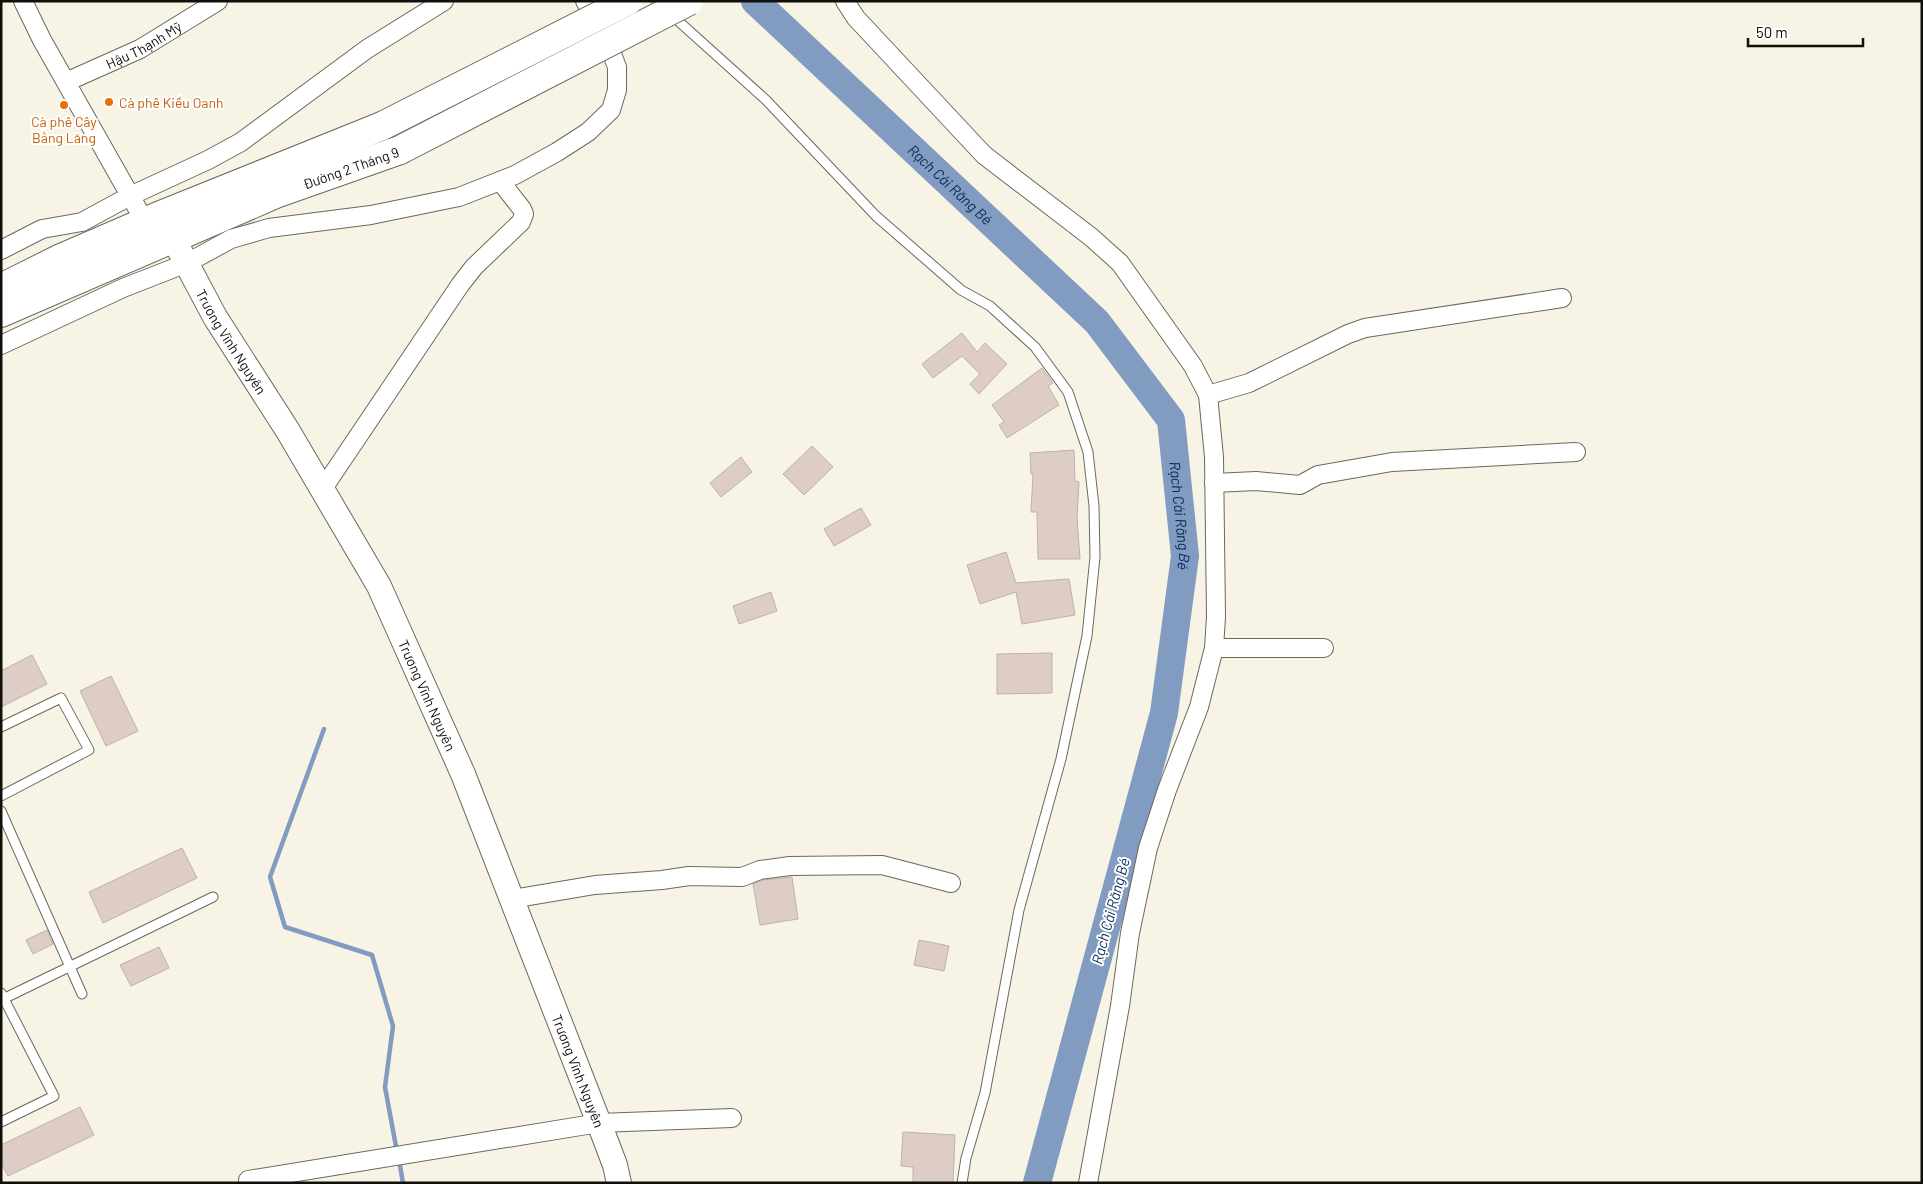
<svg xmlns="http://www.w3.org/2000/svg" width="1923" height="1184" font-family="Barlow,sans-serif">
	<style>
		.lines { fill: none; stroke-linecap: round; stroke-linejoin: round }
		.stream { stroke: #819bc1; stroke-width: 4.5 }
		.river { stroke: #819bc1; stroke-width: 28 }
		.building { fill: #ddcdc6; stroke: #c0b0aa }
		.lane-casing { stroke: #6b695c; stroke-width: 11 }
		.street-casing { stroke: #6b695c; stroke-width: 20 }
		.secondary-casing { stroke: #6b695c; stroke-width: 26 }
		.highway-casing { stroke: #6b695c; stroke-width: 30 }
		.lane { stroke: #fff; stroke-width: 9 }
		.street { stroke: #fff; stroke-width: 18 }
		.secondary { stroke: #fff; stroke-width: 24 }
		.highway { stroke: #fff; stroke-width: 28 }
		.highway-bridge-casing { stroke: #6b695c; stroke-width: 30; stroke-linecap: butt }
		.highway-bridge { stroke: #fff; stroke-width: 28 }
		.food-dot { fill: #e8710a; stroke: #fff; stroke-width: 2 }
		.labels { text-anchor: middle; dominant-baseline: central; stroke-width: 4; stroke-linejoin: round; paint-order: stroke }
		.street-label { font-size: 14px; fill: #100f0a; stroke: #fff }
		.food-label { font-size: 14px; fill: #c56008; stroke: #fff; text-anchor: start }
		.water-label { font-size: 15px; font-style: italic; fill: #072a59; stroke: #fff }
	</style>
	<rect width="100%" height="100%" fill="#f7f4e5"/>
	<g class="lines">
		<g class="stream">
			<polyline points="324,729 270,877 285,927 372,955 393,1026 385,1087 397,1152"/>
			<polyline points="399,1160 403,1183"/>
		</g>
		<path class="river" id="s1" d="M 755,1 L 1097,322 L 1171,420 L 1185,556 L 1164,713 L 1037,1183"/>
	</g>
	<g class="building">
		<polygon points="962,333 977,352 985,343 1007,364 979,394 970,384 980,374 962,356 933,378 922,364"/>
		<polygon points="1042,368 1053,383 1048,386 1059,405 1007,438 999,425 1004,422 992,405"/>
		<polygon points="812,446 833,467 804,495 783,474"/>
		<polygon points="1074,450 1075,481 1079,482 1077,518 1080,559 1038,559 1037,512 1031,512 1033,474 1031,474 1030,453"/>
		<polygon points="741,457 752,472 721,497 710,483"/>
		<polygon points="861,508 871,525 834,546 824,529"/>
		<polygon points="1006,552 1016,583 1069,579 1075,615 1022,624 1016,592 980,604 967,565"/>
		<polygon points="771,592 777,611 739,624 733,606"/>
		<polygon points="1052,653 1052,693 997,694 997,654"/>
		<polygon points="32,655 47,684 1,707 1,671"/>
		<polygon points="111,676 138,731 106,746 80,691"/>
		<polygon points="182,848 197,878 103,923 89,892"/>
		<polygon points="792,877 798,919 760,925 753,884 763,880"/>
		<polygon points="47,930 53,944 33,954 26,940"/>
		<polygon points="919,940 949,946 944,971 914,965"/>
		<polygon points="159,947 169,968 131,986 120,965"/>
		<polygon points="80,1107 94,1135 8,1176 1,1163 1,1145"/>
		<polygon points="903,1132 955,1135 953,1183 913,1183 913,1167 901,1166"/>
	</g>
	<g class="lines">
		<defs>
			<g id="lane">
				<polyline points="656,1 766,100 876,216 961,290 990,306 1035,347 1068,392 1088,452 1094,506 1095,557 1087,636 1061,759 1019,910 985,1093 966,1158 962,1183"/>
				<polyline points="1,727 61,698 89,750 1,796"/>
				<polyline points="1,811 82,994"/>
				<polyline points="1,993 54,1096 1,1122"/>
				<polyline points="1,1000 213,897"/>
			</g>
			<g id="street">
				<polyline points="23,1 42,40 145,222"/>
				<polyline points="845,1 856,18 984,155 1091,237 1120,263 1193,366 1208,395 1214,457 1216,617 1214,648 1199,707 1167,790 1148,848 1130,933 1120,1006 1088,1183"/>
				<path id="s2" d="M 66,82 L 140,49 L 218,1"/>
				<polyline points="1,250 42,229 82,222 130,196 208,160 241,142 367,49 444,1"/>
				<polyline points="1,345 123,288 187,263 231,239 269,228 371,215 459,197 515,175 557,152 588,132 611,110 617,90 617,67 605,36 585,1"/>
				<polyline points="1208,395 1249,383 1348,334 1365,328 1562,298"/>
				<polyline points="1214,483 1256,481 1300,485 1318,475 1392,462 1576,452"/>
				<polyline points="322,490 460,285 474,267 521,222 524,214 522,209 500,181"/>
				<polyline points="1214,648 1324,648"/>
				<polyline points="512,899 595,885 662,880 689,876 742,877 760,870 790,866 882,865 951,883"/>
				<polyline points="248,1180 599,1123 732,1118"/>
			</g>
			<g id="secondary">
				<path id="s3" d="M 173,238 L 215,317 L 288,431 L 379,586 L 463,774 L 599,1123 L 615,1165 L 619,1183"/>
			</g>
			<g id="highway">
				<polyline points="1,288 61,258 156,217 382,126"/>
				<path id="s4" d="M 1,313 L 278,193 L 400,150"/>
			</g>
		</defs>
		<use href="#lane" class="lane-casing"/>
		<use href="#street" class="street-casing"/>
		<use href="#secondary" class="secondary-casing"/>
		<use href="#highway" class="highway-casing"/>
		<use href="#lane" class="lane"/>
		<use href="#street" class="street"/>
		<use href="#secondary" class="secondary"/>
		<use href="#highway" class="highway"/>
		<defs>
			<g id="highway-bridge">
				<polyline points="382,126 628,1"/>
				<polyline points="400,150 689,1"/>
			</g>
		</defs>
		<use href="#highway-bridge" class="highway-bridge-casing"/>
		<use href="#highway-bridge" class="highway-bridge"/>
	</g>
	<g class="food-dot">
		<circle cx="109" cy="102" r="5"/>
		<circle cx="64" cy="105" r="5"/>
	</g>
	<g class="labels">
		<g class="street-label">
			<text stroke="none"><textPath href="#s2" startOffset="86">Hậu Thạnh Mỹ</textPath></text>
			<text stroke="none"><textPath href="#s4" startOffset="379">Đường 2 Tháng 9</textPath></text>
			<text stroke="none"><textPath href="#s3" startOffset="119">Trương Vĩnh Nguyên</textPath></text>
			<text stroke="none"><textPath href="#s3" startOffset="524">Trương Vĩnh Nguyên</textPath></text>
			<text stroke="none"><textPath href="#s3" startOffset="929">Trương Vĩnh Nguyên</textPath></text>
		</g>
		<g class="food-label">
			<text x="119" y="102">Cà phê Kiều Oanh</text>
			<text x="64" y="121" text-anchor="middle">Cà phê Cây<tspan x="64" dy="16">Bằng Lăng</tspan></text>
		</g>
		<g class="water-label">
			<text stroke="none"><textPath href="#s1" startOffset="268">Rạch Cái Răng Bé</textPath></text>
			<text stroke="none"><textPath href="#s1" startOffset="688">Rạch Cái Răng Bé</textPath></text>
			<text transform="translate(1110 911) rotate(-75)">Rạch Cái Răng Bé</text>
		</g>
	</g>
	<rect width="1923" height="1184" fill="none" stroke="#100f0a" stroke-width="5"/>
	<path d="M1748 38v8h115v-8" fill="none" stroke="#100f0a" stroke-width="2.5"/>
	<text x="1756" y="38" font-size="15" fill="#100f0a" stroke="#ffffff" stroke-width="4" paint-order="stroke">50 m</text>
</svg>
